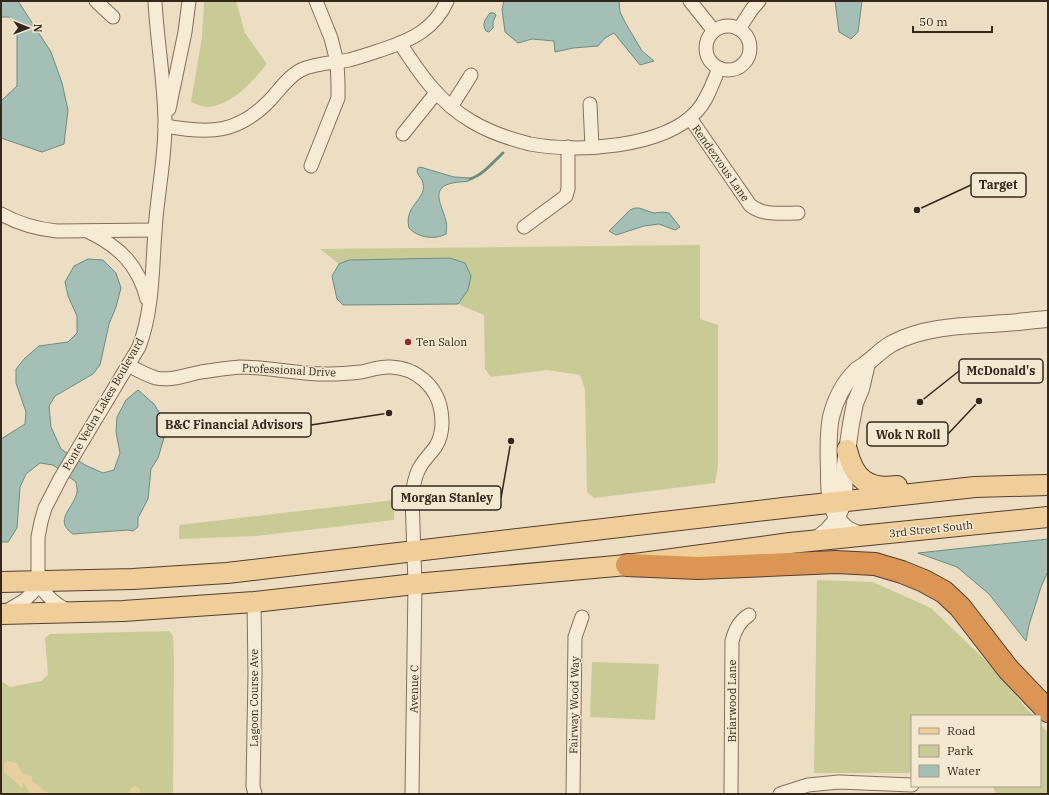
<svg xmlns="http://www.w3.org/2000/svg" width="1049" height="795" font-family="'IBM Plex Serif',serif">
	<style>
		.green { fill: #c9cb96 }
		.sand { fill: #e8cf9f }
		.water { fill: #a4bfb5; stroke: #6b8d82 }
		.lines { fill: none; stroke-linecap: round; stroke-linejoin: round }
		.stream { stroke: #6b8d82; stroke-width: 3 }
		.minor-casing { stroke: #866e59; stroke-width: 15 }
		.tertiary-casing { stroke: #866e59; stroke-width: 18 }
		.primary-casing { stroke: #543d2e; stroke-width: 22 }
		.motorway-casing { stroke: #543d2e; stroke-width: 24 }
		.minor { stroke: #f8ebd5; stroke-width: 13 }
		.tertiary { stroke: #f8ebd5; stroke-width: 16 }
		.primary { stroke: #f0ce9a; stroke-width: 20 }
		.motorway { stroke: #db9554; stroke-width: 22 }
		.poi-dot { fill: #942b34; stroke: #f4e8d1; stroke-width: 1.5 }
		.labels { text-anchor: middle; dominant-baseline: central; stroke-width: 3; stroke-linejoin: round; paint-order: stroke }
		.street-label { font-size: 11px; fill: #36271d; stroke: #f4e8d1 }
		.poi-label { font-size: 11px; fill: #36271d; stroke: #f4e8d1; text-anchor: start }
		.leader { fill: none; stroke: #36271d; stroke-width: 1.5 }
		.callout-dot { fill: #36271d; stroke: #f4e8d1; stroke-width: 1.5 }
		.callout { fill: #f4e8d1; stroke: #36271d; stroke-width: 1.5 }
		.callout-label { font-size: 12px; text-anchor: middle; font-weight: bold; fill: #36271d }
	</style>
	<rect width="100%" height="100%" fill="#edddc2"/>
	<g class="green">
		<path d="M 204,1 L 236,1 L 245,33 L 267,64 C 252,82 234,103 210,107 C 204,108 196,104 191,102 L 202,37 Z"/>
		<polygon points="700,245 700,319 718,325 718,467 715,483 594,498 587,492 585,389 580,375 547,370 491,377 485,369 484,315 458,304 468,290 471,276 465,263 350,260 339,264 320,249"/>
		<polygon points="395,500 394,520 256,536 179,539 179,525"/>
		<polygon points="817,580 873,582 931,608 986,661 1033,716 912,716 912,773 814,773"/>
		<polygon points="169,631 173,636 174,657 173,794 1,794 1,681 10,687 41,681 48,675 45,638 50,634"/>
		<polygon points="592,662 659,664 655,720 590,717"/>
		<polygon points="1040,724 1048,733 1048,794 996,794 993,787 987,786 1040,786"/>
	</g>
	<g class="sand">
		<path d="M 8,761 L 17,763 L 22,773 L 29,775 L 32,777 L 32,781 C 37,784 41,789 46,792 C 48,793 50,793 52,794 L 30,794 L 24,783 L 22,784 L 23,787 L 21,788 C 17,783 10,776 4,772 L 4,764 Z"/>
		<polygon points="135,786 140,789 140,794 129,794 131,788"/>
	</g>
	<g class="water">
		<polygon points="1,1 18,1 51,52 62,83 68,110 64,144 42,152 1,138 1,101 17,86 17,27 9,17 1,17"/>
		<polygon points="504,1 619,1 620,12 626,24 642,51 654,61 640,65 614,33 605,38 598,46 573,48 555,52 554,41 532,39 518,43 505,32 502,9"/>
		<polygon points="835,1 862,1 858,32 851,39 839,32"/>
		<path d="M 490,13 L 494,13 L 496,15 L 493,22 L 493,28 L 489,32 L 486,31 C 481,23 486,19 490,13 Z"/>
		<path d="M 420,167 L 454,177 L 470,178 L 469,181 C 462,182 451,182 444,186 C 433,193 443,209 445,218 C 447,223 447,228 446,234 C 435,240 418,238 409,228 C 403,204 430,199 422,180 C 420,177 418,174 417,172 L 418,168 Z"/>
		<polygon points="635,208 639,208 654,213 663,212 669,213 680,227 675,230 659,224 644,226 616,235 609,231 630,210"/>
		<polygon points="450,258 465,263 471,276 468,290 458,304 343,305 337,299 332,276 339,264 349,260"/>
		<path d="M 88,259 L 103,260 L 116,273 L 121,288 L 116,307 L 109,324 L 100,365 L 93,374 L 55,396 L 49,406 L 51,427 L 61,449 L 85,465 L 103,473 L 114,470 L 120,453 L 116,432 L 117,417 L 126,400 L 138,390 L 154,404 L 163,419 L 164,438 L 158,458 L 151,469 L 148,499 L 138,518 L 138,527 L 133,531 L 128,530 L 73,534 C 52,520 75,507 77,492 C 78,489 76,485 76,482 L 53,465 L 40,463 L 26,474 L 20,487 L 17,528 L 8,542 L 1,542 L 1,439 L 25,424 L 26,412 L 16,383 L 16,369 L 25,358 L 39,346 L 68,342 L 77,333 L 77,316 L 68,296 L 65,282 L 74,266 Z"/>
		<polygon points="1048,539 1048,571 1041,587 1029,625 1026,641 989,594 957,567 918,553"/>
	</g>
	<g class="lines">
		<path class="stream" d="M 470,179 C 483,175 493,162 503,153"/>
		<defs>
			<g id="minor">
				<polyline points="96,1 113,17"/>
				<polyline points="690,1 714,31"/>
				<circle cx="728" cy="48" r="22"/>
				<polyline points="739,29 752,9 759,1"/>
				<path d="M 400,43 C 419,73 440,103 471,121 C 489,132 510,139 530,144 C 576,153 664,148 697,111 C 708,99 713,82 719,68"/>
				<polyline points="590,104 592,147"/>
				<polyline points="451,107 471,75"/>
				<polyline points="169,109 185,32 189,1"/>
				<path d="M 690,118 L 750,205 C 763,216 781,213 798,213"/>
				<path d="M 165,126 C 210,134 238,134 271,99 C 280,89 289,76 301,70 C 315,63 333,63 349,60 C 361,57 372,53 384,49 C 411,40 435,29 447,1"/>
				<polyline points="403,134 436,93"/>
				<polyline points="311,166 338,98 338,83 337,62 331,38 316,1"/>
				<path d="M 1,214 C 19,224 36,229 57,231 L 155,230"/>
				<polyline points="524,227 566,196 568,189 568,147"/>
				<path d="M 89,232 C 120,247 138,265 147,299"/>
				<path d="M 128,365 C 137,370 146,375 156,378 C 171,381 186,375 201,372 C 214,370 227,368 240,367 C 270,367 300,375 331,374 C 341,374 351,373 361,372 C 371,370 381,366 391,367 C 416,368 437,386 441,411 C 443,423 442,436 436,446 C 430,455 422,461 418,471 C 414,479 413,488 412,497 L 415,584 L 412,794"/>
				<path d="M 38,582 C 46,596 55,605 70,611"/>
				<polyline points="254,602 255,674 253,786 255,794"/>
				<path d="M 5,612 L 25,600 L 35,590 L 38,582 L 38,537 L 41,522 L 45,508 L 61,477 L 139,347 C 153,310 152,270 155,231 C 157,196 165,160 165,125 C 165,83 157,42 155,1"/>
				<polyline points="573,794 575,637 582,617"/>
				<path d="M 731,794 L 732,641 C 735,630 739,621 749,615"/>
				<polyline points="780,794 808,785 839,782 912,785"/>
			</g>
			<g id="tertiary">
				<path d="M 865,536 C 859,534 851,532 846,528 C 832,517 829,494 829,478 C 829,458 827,436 831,417 C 835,401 843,384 855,372 C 858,368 863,367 867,363 C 876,356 883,348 893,343 C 927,325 969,326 1006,323 C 1020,322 1034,320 1048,319"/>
				<polyline points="814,541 826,532 835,522 844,501 845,465 851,424 855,403 861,389 867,363"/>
			</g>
			<g id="primary">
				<path d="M 847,450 C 854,479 868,490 897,486"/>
				<polyline points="1,582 133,579 227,573 783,508 975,487 1048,485"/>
				<polyline points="1,614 123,611 254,602 415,584 627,565 790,543 1048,517"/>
			</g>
			<polyline id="motorway" points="627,565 698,568 836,562 875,564 902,572 924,581 944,592 960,607 1008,669 1048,711"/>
		</defs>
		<use href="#minor" class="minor-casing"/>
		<use href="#tertiary" class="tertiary-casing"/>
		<use href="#primary" class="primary-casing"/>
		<use href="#motorway" class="motorway-casing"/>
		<use href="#minor" class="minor"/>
		<use href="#tertiary" class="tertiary"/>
		<use href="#primary" class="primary"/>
		<use href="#motorway" class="motorway"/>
	</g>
	<circle class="poi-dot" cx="408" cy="342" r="4"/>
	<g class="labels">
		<g class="street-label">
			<text transform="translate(721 163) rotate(55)">Rendezvous Lane</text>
			<text transform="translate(289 370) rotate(3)">Professional Drive</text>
			<text transform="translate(103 404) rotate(-60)">Ponte Vedra Lakes Boulevard</text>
			<text transform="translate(931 529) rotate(-6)">3rd Street South</text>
			<text transform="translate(414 689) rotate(-89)">Avenue C</text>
			<text transform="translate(254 698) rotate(-90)">Lagoon Course Ave</text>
			<text transform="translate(732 701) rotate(-90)">Briarwood Lane</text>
			<text transform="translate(574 705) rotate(-89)">Fairway Wood Way</text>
		</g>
		<g class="poi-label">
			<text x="416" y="342">Ten Salon</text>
		</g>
	</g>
	<path class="leader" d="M917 210L971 185M920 402L959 371M389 413L311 425M979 401L948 434M511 441L501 498"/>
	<g class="callout-dot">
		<circle cx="917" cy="210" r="4"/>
		<circle cx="920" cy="402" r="4"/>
		<circle cx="389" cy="413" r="4"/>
		<circle cx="979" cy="401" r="4"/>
		<circle cx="511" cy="441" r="4"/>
	</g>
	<g class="callout">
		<rect x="971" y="173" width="55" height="24" rx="4"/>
		<rect x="959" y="359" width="84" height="24" rx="4"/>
		<rect x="157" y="413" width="154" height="24" rx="4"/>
		<rect x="867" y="422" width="81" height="24" rx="4"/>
		<rect x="392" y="486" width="109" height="24" rx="4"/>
	</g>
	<g class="callout-label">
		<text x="998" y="189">Target</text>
		<text x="1001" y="375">McDonald's</text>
		<text x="234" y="429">B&amp;C Financial Advisors</text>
		<text x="908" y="439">Wok N Roll</text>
		<text x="447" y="502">Morgan Stanley</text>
	</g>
	<rect width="1049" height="795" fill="none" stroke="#36271d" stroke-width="4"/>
	<rect x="911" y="715" width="130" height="72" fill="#f4e8d1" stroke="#a89b89"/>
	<rect x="919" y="728" width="20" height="6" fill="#f0ce9a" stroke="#a89b89"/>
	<text x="947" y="735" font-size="12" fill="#36271d">Road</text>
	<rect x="919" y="745" width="20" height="12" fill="#c9cb96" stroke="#a89b89"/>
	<text x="947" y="755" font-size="12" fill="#36271d">Park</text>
	<rect x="919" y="765" width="20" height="12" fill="#a4bfb5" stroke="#a89b89"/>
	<text x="947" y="775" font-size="12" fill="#36271d">Water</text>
	<g transform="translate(28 28) rotate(91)" stroke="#f4e8d1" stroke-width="3" paint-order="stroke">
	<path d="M0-3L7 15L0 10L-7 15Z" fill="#36271d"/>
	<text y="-6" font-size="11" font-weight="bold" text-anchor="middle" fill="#36271d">N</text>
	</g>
	<path d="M913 26v6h79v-6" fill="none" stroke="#36271d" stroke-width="2"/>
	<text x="919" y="26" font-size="12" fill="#36271d" stroke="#f4e8d1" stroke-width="3" paint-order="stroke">50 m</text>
</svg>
